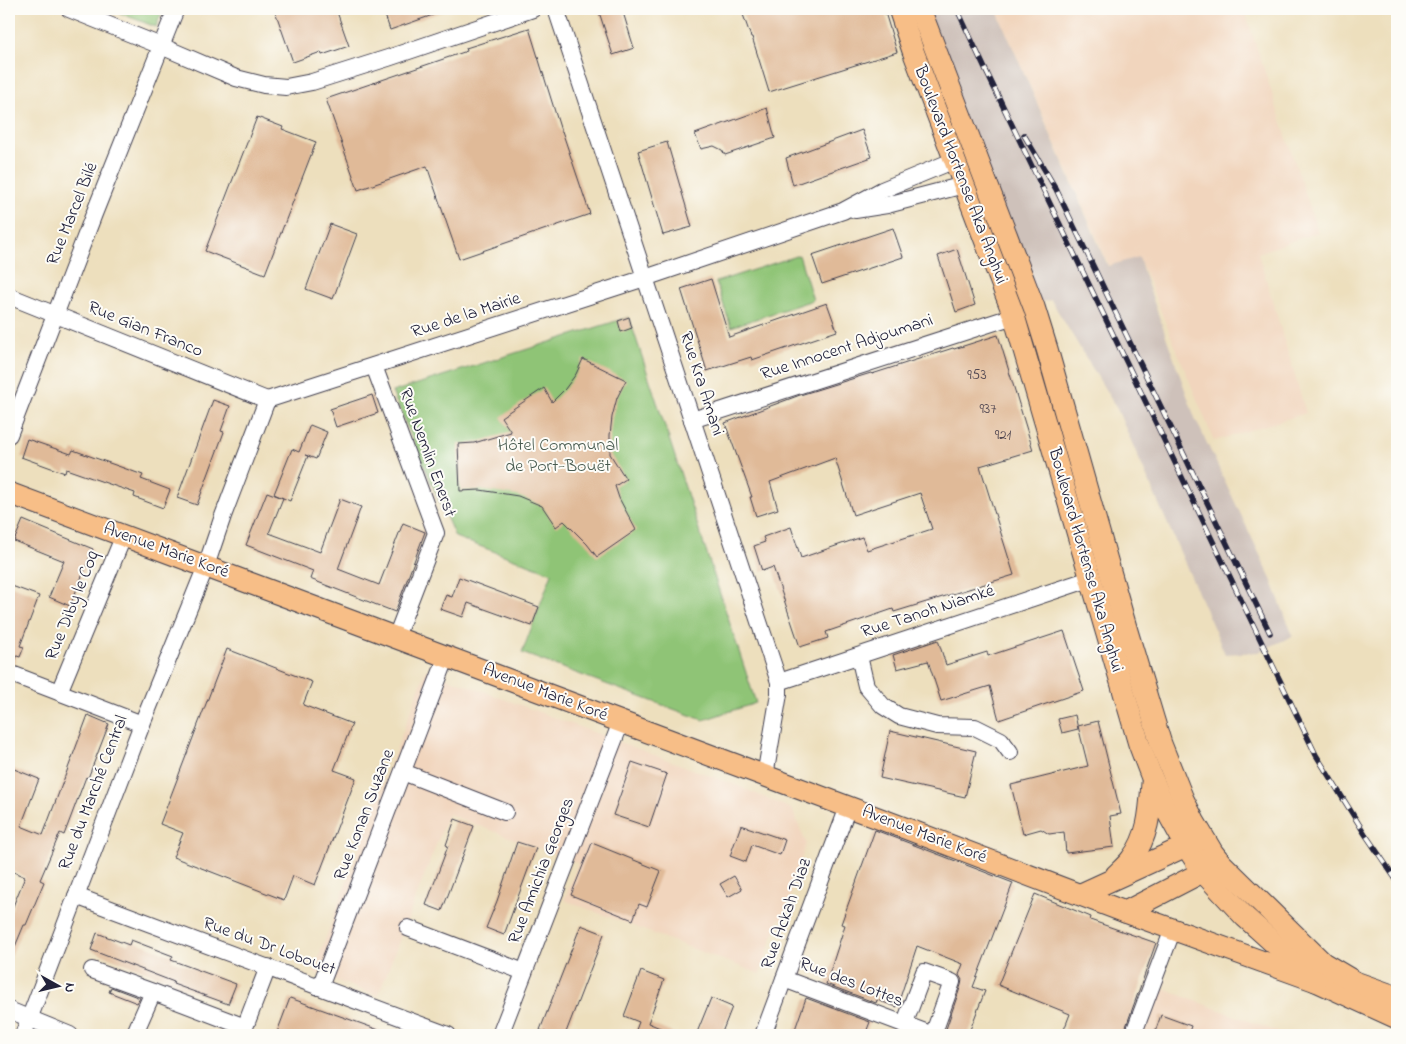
<svg xmlns="http://www.w3.org/2000/svg" width="1406" height="1044" font-family="'Indie Flower',sans-serif">
	<style>
		.built { fill: #f1d5bd }
		.industrial { fill: #cec1ba }
		.green { fill: #8fc476; stroke: #587358 }
		.building { fill: #e0ba98 }
		.lines { fill: none; stroke-linecap: round; stroke-linejoin: round }
		.minor-casing { stroke: #403e4e; stroke-width: 18 }
		.major-casing { stroke: #403e4e; stroke-width: 23 }
		.minor { stroke: #fff; stroke-width: 16 }
		.major { stroke: #f7be87; stroke-width: 21 }
		.rail-casing { stroke: #22223b; stroke-width: 5.5 }
		.rail { stroke: #fdfcf7; stroke-width: 4; stroke-dasharray: 11; stroke-linecap: butt }
		.labels { text-anchor: middle; dominant-baseline: central; stroke-width: 4; stroke-linejoin: round; paint-order: stroke }
		.number-label { font-size: 15px; fill: #524852 }
		.street-label { font-size: 18px; fill: #22223b; stroke: #fdfcf7 }
		.park-label { font-size: 18px; fill: #485b50; stroke: #fdfcf7 }
	</style>
	<rect width="100%" height="100%" fill="#fdfcf7"/>
	<filter id="ink" filterUnits="userSpaceOnUse"><feTurbulence type="fractalNoise" baseFrequency=".02" numOctaves="2"/><feDisplacementMap in="SourceGraphic" scale="10" xChannelSelector="R" yChannelSelector="G"/><feConvolveMatrix kernelMatrix="1 2 1 2 8 2 1 2 1" color-interpolation-filters="sRGB"/></filter>
	<filter id="wash" filterUnits="userSpaceOnUse"><feTurbulence type="fractalNoise" baseFrequency=".0096" numOctaves="4" result="noise"/><feDisplacementMap in="SourceGraphic" scale="20" xChannelSelector="R" yChannelSelector="G"/><feGaussianBlur stdDeviation="1.12" result="paint"/><feColorMatrix in="noise" values="0 0 0 0 0 0 0 0 0 0 0 0 0 0 0 0 0 1.4 0 .05"/><feComposite in="paint" operator="in"/></filter>
	<g filter="url(#wash)">
		<rect width="100%" height="100%" fill="#eddfbd"/>
		<g class="built">
			<polygon points="996,9 1244,9 1318,232 1258,253 1306,413 1214,441 1139,258 1109,266"/>
			<polygon points="426,670 735,785 792,809 806,843 784,919 779,919 760,974 564,900 578,863 448,814 378,996 313,972"/>
			<polygon points="1156,986 1286,1035 1138,1035"/>
		</g>
		<polygon class="industrial" points="918,9 996,9 1108,266 1139,257 1145,277 1195,418 1269,574 1293,636 1258,652 1225,654 1117,409 1051,300 1029,305"/>
		<g class="green">
			<polygon points="109,9 163,9 156,27"/>
			<polygon points="799,255 813,300 731,327 716,282"/>
			<polygon points="629,317 756,703 703,720 522,653 552,573 455,537 392,392"/>
		</g>
		<g id="blocks">
			<g class="building">
				<polygon points="281,9 336,9 349,46 322,55 321,52 293,62 275,11"/>
				<polygon points="383,9 447,9 447,10 390,30"/>
				<polygon points="598,9 622,9 634,48 613,55"/>
				<polygon points="741,9 884,9 897,52 769,92 752,37 751,37"/>
				<polygon points="529,28 561,131 562,131 590,214 459,259 427,166 358,190 326,99 467,51 466,48"/>
				<polygon points="767,108 775,138 725,155 722,150 714,146 701,149 695,134"/>
				<polygon points="257,117 283,127 282,129 316,142 265,274 205,251"/>
				<polygon points="862,130 872,157 793,185 786,158"/>
				<polygon points="667,142 692,227 663,235 638,151"/>
				<polygon points="330,224 357,234 333,299 306,289"/>
				<polygon points="893,228 903,257 822,284 812,255"/>
				<polygon points="957,249 975,305 956,312 938,256"/>
				<polygon points="711,279 729,337 827,303 837,331 752,360 751,357 707,371 681,289"/>
				<polygon points="629,317 632,328 621,332 618,321"/>
				<polygon points="998,335 1033,450 980,466 1014,575 894,612 893,609 826,632 828,638 800,647 773,567 762,571 754,546 765,542 763,537 791,527 801,558 862,537 867,550 932,529 920,493 853,515 835,458 770,482 778,509 756,516 750,497 752,497 725,423 800,395 871,373 872,374 953,348 954,349"/>
				<polygon points="583,359 626,380 617,398 612,417 610,435 610,454 626,479 615,486 619,498 636,530 597,557 587,544 564,521 556,527 542,506 518,496 480,490 460,491 458,444 474,443 511,432 501,417 544,388 552,402 565,389 576,374"/>
				<polygon points="372,395 378,413 336,427 330,409"/>
				<polygon points="213,400 230,406 221,431 224,432 197,505 177,498"/>
				<polygon points="310,425 327,432 316,459 305,455 308,456 290,501 274,494 292,449 299,452"/>
				<polygon points="27,439 71,454 73,450 143,475 141,479 170,490 163,508 134,497 135,493 66,469 65,473 21,457"/>
				<polygon points="267,492 283,498 269,533 320,552 340,499 361,507 338,569 379,585 403,523 425,532 395,612 310,579 313,571 246,545"/>
				<polygon points="23,520 93,549 70,606 49,597 64,561 14,541"/>
				<polygon points="459,577 539,607 532,626 468,603 463,617 440,609 446,595 452,597"/>
				<polygon points="9,585 39,596 20,646 24,647 20,657 17,656 14,664 9,663"/>
				<polygon points="1064,631 1084,691 999,720 990,686 941,701 928,661 897,669 893,655 938,640 946,665 987,652 988,656"/>
				<polygon points="227,649 312,682 303,705 352,724 334,770 356,778 315,885 293,876 284,900 173,857 183,833 160,824"/>
				<polygon points="88,715 109,724 88,778 86,777 64,835 60,833 40,880 44,882 26,925 24,925 9,961 9,916 25,877 9,870 9,767 39,779 21,826 43,835"/>
				<polygon points="1075,715 1078,729 1062,733 1058,719"/>
				<polygon points="1098,721 1121,814 1110,816 1114,847 1066,853 1064,832 1049,834 1041,829 1023,834 1011,785 1088,766 1078,726"/>
				<polygon points="890,731 976,751 965,797 880,778"/>
				<polygon points="632,762 667,774 649,827 613,815"/>
				<polygon points="455,819 474,826 442,911 426,905 448,846 446,845"/>
				<polygon points="741,825 785,840 780,855 752,845 746,862 730,856"/>
				<polygon points="875,830 1013,883 973,987 985,991 968,1035 944,1035 961,985 962,980 959,975 963,964 917,946 897,1007 877,1000 876,1003 826,984 845,925 841,924"/>
				<polygon points="517,842 536,848 504,935 486,928 497,901"/>
				<polygon points="592,843 661,871 647,907 639,904 633,920 571,895"/>
				<polygon points="734,876 742,889 728,897 720,884"/>
				<polygon points="1035,894 1091,917 1090,920 1156,943 1123,1035 1062,1035 1070,1014 998,985"/>
				<polygon points="581,925 604,934 565,1035 552,1035 540,1030"/>
				<polygon points="97,933 129,945 131,940 173,956 171,960 236,984 228,1004 173,984 174,982 91,950"/>
				<polygon points="641,971 664,980 648,1023 677,1035 634,1035 639,1022 624,1016"/>
				<polygon points="111,987 140,998 137,1003 109,992"/>
				<polygon points="290,998 390,1034 389,1035 276,1035"/>
				<polygon points="711,998 732,1007 721,1035 696,1035"/>
				<polygon points="806,998 870,1022 865,1035 793,1035"/>
				<polygon points="1161,1015 1191,1026 1188,1035 1154,1035"/>
			</g>
		</g>
	</g>
	<g filter="url(#ink)">
		<use href="#blocks" fill-opacity="0" stroke="#403e4e" stroke-width="1"/>
		<g class="lines">
			<defs>
				<g id="minor">
					<polyline points="69,9 161,46 236,78 264,85 286,87 312,82 388,58 533,9"/>
					<polyline points="556,9 779,682 779,694 765,776"/>
					<polyline points="855,210 887,205 964,185"/>
					<polyline points="9,296 267,400"/>
					<polyline points="374,366 436,533 396,637"/>
					<polyline points="267,400 645,278 843,211 882,190 955,160"/>
					<polyline points="692,420 1014,316"/>
					<polyline points="9,435 94,214 176,9"/>
					<polyline points="859,656 866,686 883,706 899,716 937,726 975,727 1001,740 1010,752"/>
					<polyline points="9,673 142,724"/>
					<polyline points="779,682 1090,579"/>
					<polyline points="59,692 124,535"/>
					<polyline points="403,772 505,812"/>
					<polyline points="76,896 448,1035"/>
					<polyline points="408,928 524,972"/>
					<polyline points="92,970 153,992 245,1027"/>
					<polyline points="784,979 933,1035 952,982 924,972 904,1025"/>
					<polyline points="320,987 447,656"/>
					<polyline points="9,1010 70,1035"/>
					<polyline points="23,1035 142,724 206,566 223,516 267,400"/>
					<polyline points="134,1035 153,992"/>
					<polyline points="242,1035 268,967"/>
					<polyline points="500,1035 621,722"/>
					<polyline points="763,1035 848,807"/>
					<polyline points="1133,1035 1173,929"/>
				</g>
				<g id="major">
					<polyline points="899,9 913,51 1014,316 1139,744 1152,778 1164,806 1186,846 1203,872 1245,917 1316,981 1397,1018"/>
					<polyline points="920,9 1034,307 1047,349 1127,631 1161,744 1183,799 1194,821 1213,853 1221,863 1323,963 1355,982 1397,997"/>
					<polyline points="9,493 910,830 1125,912 1316,981"/>
					<path d="M 1116,875 C 1122,869 1128,864 1132,858 C 1149,836 1150,810 1152,783"/>
					<polyline points="1081,894 1199,840"/>
					<polyline points="1125,912 1214,866"/>
				</g>
			</defs>
			<use href="#minor" class="minor-casing"/>
			<use href="#major" class="major-casing"/>
			<use href="#minor" class="minor"/>
			<use href="#major" class="major"/>
			<defs>
				<g id="rail">
					<polyline points="957,9 986,71 1316,755 1365,834 1397,881"/>
					<polyline points="1024,135 1056,189 1270,633"/>
				</g>
			</defs>
			<use href="#rail" class="rail-casing"/>
			<use href="#rail" class="rail"/>
		</g>
	</g>
	<g class="labels">
		<g class="number-label">
			<text x="977" y="375">953</text>
			<text x="988" y="409">937</text>
			<text x="1003" y="435">921</text>
		</g>
		<g class="street-label">
			<text transform="translate(960 175) rotate(69)">Boulevard Hortense Aka Anghui</text>
			<text transform="translate(73 214) rotate(-68)">Rue Marcel Bilé</text>
			<text transform="translate(466 316) rotate(-18)">Rue de la Mairie</text>
			<text transform="translate(145 330) rotate(22)">Rue Gian Franco</text>
			<text transform="translate(847 348) rotate(-18)">Rue Innocent Adjoumani</text>
			<text transform="translate(701 384) rotate(72)">Rue Kra Amani</text>
			<text transform="translate(427 453) rotate(70)">Rue Nemlin Enerst</text>
			<text transform="translate(166 551) rotate(20)">Avenue Marie Koré</text>
			<text transform="translate(1085 560) rotate(74)">Boulevard Hortense Aka Anghui</text>
			<text transform="translate(73 606) rotate(-68)">Rue Diby le Coq</text>
			<text transform="translate(928 612) rotate(-18)">Rue Tanoh Niamké</text>
			<text transform="translate(545 693) rotate(21)">Avenue Marie Koré</text>
			<text transform="translate(94 793) rotate(-69)">Rue du Marché Central</text>
			<text transform="translate(365 815) rotate(-69)">Rue Konan Suzane</text>
			<text transform="translate(924 835) rotate(21)">Avenue Marie Koré</text>
			<text transform="translate(542 871) rotate(-69)">Rue Amichia Georges</text>
			<text transform="translate(787 914) rotate(-70)">Rue Ackah Diaz</text>
			<text transform="translate(269 947) rotate(20)">Rue du Dr Lobouet</text>
			<text transform="translate(851 983) rotate(21)">Rue des Lottes</text>
		</g>
		<g class="park-label">
			<text x="558" y="446">Hôtel Communal<tspan x="558" dy="21">de Port-Bouët</tspan></text>
		</g>
	</g>
	<rect width="1406" height="1044" fill="none" stroke="#fdfcf7" stroke-width="30"/>
	<g transform="translate(58 986) rotate(98)" stroke="#fdfcf7" stroke-width="4" paint-order="stroke">
	<path d="M0-4L9 19L0 12L-9 19Z" fill="#22223b"/>
	<text y="-8" font-size="14" font-weight="bold" text-anchor="middle" fill="#22223b">N</text>
	</g>
</svg>
